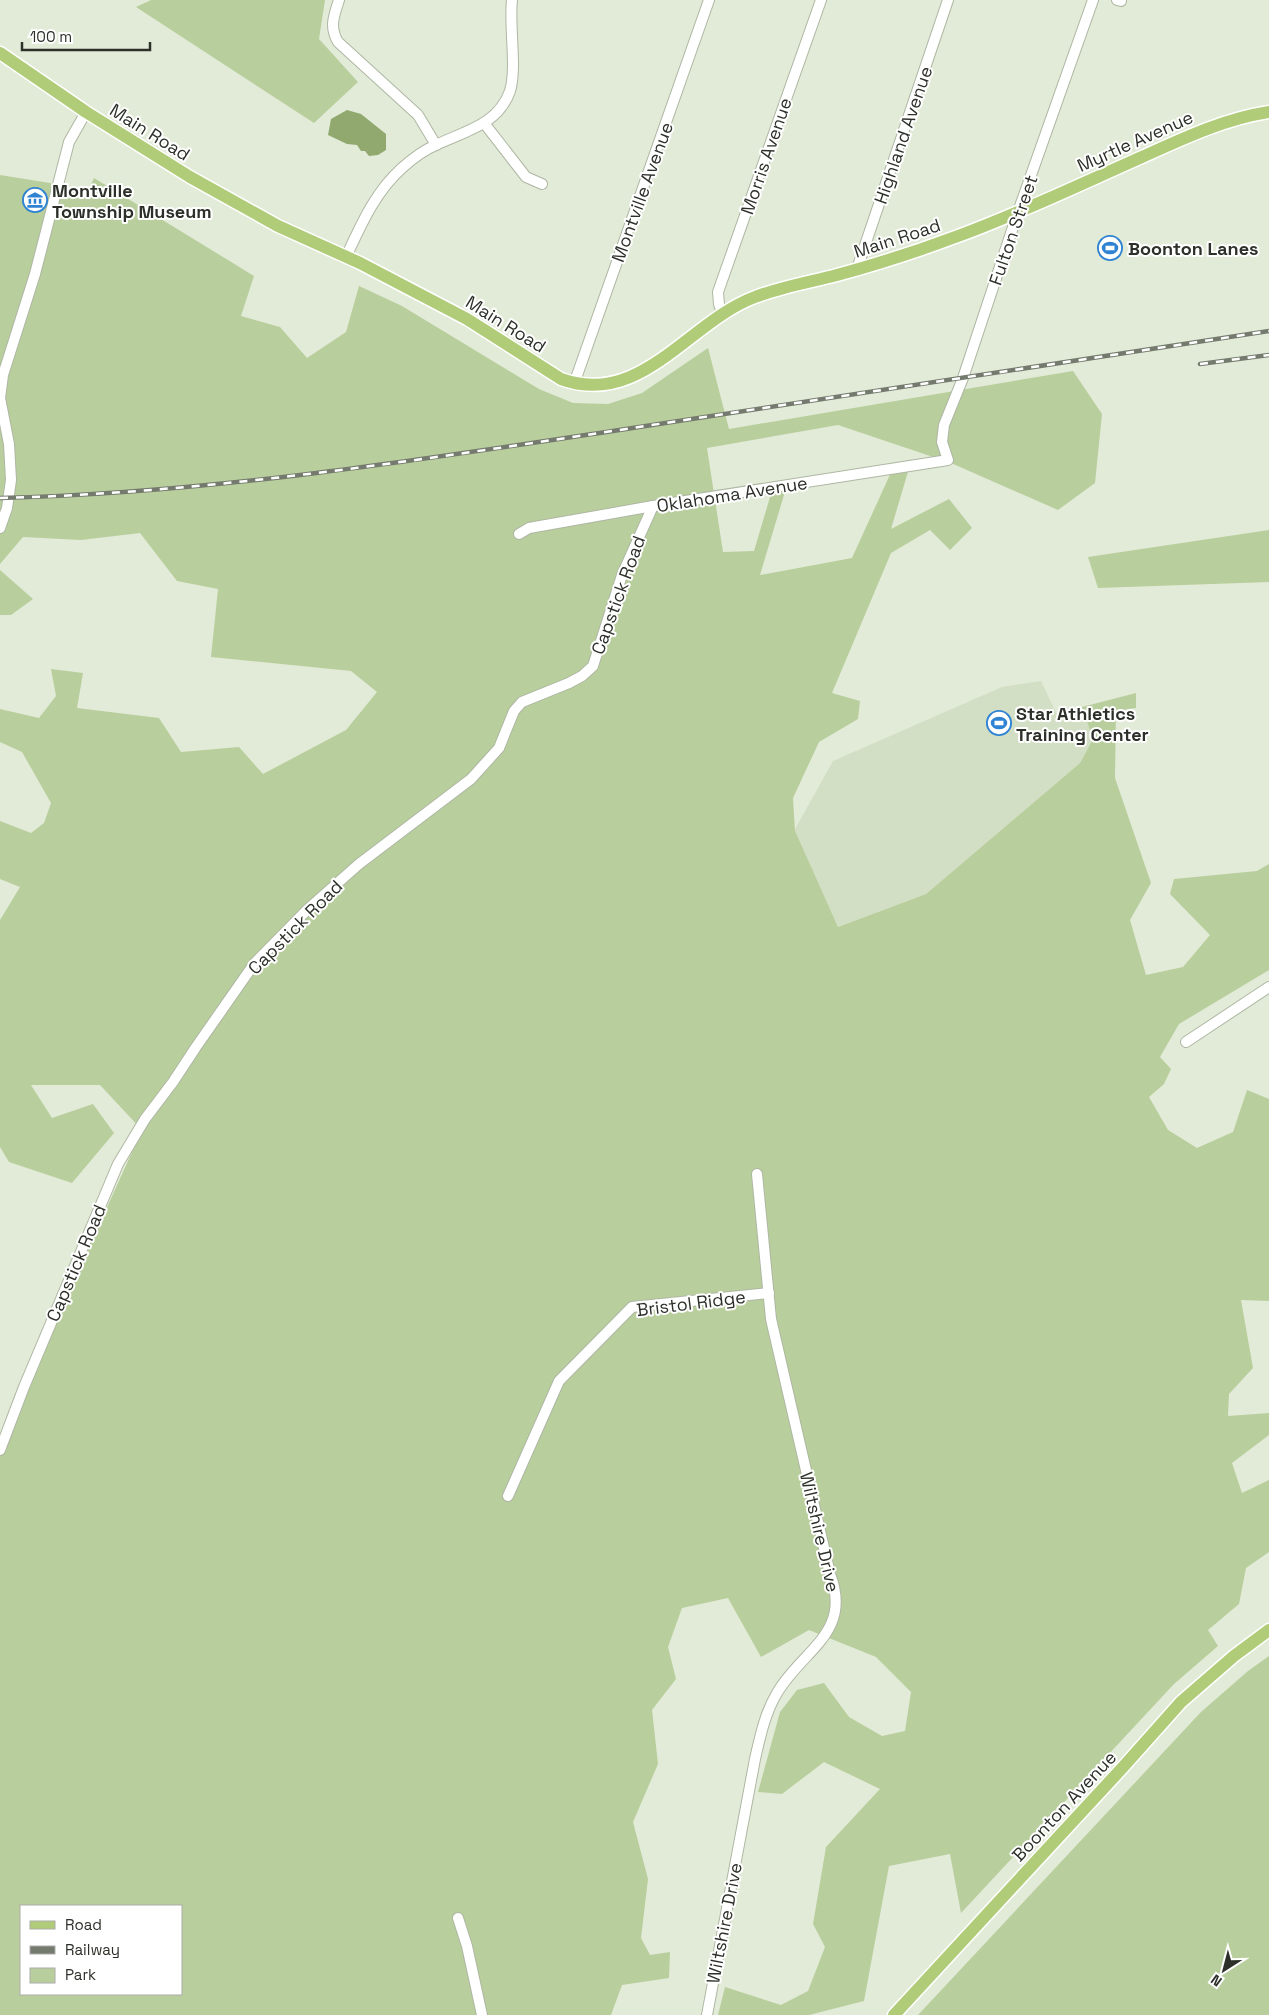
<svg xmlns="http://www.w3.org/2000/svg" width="1269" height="2015" font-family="'Space Grotesk',sans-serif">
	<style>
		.built { fill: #d3dfc4 }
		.green { fill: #b9ce9d; fill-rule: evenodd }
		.water { fill: #91a96f }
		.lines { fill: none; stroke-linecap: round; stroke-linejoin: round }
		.minor-casing { stroke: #aeb7a3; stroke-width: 12 }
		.major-casing { stroke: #fff; stroke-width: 15 }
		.minor { stroke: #fff; stroke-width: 10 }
		.major { stroke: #b1cc78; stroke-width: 12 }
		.rail-casing { stroke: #747a6e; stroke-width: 4.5 }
		.rail { stroke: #fff; stroke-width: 2.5; stroke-dasharray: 8; stroke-linecap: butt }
		.labels { text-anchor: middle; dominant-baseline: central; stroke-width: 4; stroke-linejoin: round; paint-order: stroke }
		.street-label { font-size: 18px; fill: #2d3029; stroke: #fff }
		.poi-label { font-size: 18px; font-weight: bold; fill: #2d3029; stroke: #fff; text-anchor: start }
	</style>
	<rect width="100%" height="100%" fill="#e2ebd7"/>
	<polygon class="built" points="1041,681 1059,719 1082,707 1093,739 1080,763 926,894 838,927 794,831 833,761 1002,687"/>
	<g class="green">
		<polygon points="151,0 325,0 319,39 358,82 314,123 136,7"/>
		<path d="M 0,175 L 56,184 L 85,197 L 94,178 L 254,276 L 241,316 L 280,327 L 307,358 L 346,332 L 359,286 L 402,306 L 539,389 L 573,403 L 608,404 L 642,393 L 708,348 L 729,429 L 1073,371 L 1102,414 L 1095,483 L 1058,510 L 951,463 L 838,425 L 707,448 L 723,552 L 754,551 L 773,487 L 787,485 L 760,575 L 852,558 L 893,468 L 910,465 L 891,529 L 949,499 L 972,528 L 950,550 L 930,530 L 891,553 L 832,693 L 860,701 L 858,719 L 819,742 L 793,798 L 795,831 L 838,927 L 926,894 L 1080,763 L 1093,739 L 1082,707 L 1136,693 L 1136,708 L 1116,711 L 1115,778 L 1151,883 L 1130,920 L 1146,975 L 1183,967 L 1210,935 L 1170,894 L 1174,879 L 1257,871 L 1269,864 L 1269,970 L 1179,1024 L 1160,1057 L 1171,1069 L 1164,1084 L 1149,1097 L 1168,1130 L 1197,1148 L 1233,1132 L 1247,1090 L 1269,1099 L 1269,1301 L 1241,1300 L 1253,1368 L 1229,1394 L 1228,1416 L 1269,1413 L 1269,1435 L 1232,1463 L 1242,1493 L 1269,1480 L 1269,1552 L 1246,1568 L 1239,1604 L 1208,1630 L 1218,1646 L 1174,1684 L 961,1913 L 950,1854 L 889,1866 L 864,2001 L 809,2015 L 718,2015 L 725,1987 L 781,2005 L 808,1991 L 825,1947 L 813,1924 L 826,1847 L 880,1789 L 824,1762 L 782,1794 L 758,1792 L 780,1712 L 797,1690 L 824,1683 L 849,1717 L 882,1736 L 905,1731 L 911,1692 L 876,1657 L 809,1630 L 761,1657 L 728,1598 L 682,1608 L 668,1647 L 676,1679 L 652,1710 L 658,1764 L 633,1822 L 648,1879 L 641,1938 L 650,1955 L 670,1952 L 669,1978 L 622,1985 L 611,2015 L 0,2015 L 0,1455 L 18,1404 L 142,1130 L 100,1085 L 31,1085 L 52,1118 L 93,1104 L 114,1133 L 72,1183 L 9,1162 L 0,1147 L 0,920 L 20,887 L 0,879 L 0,821 L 31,833 L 44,823 L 51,803 L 22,752 L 0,742 L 0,709 L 39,718 L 56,696 L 51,669 L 83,673 L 77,708 L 159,718 L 181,752 L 239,747 L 263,774 L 346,730 L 377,692 L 351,671 L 211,657 L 218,589 L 177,581 L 140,533 L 81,540 L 23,537 L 0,564 ZM 21,1906 L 181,1906 L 181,1994 L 21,1994 Z"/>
		<polygon points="1269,530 1269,582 1098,588 1088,557"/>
		<polygon points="0,570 33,599 11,615 0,615"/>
		<polygon points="1269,1656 1269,2015 918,2015 1201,1712 1248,1671"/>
	</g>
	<polygon class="water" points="347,110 361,114 386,134 386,150 378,155 369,156 365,151 361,151 357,145 347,144 328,135 331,119"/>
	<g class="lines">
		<defs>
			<g id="minor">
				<path d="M 339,0 C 334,15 329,27 338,42 L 418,115 L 436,145"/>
				<polyline points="1117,0 1121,1"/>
				<polyline points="484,123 526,177 542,184"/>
				<path d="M 346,257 C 361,225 375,192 402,168 C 412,159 424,150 436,145 C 465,131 498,125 510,91 C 517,68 509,26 512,0"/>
				<polyline points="857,269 948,0"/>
				<polyline points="722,313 719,304 718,292 821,0"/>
				<polyline points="574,384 709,0"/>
				<polyline points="0,528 7,508 11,480 9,444 0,398 3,375 35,274 69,142 86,112"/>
				<polyline points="519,534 529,528 653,506 948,460 942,442 944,425 963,378 1018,212 1093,0"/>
				<polyline points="1186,1042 1269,987"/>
				<polyline points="0,1450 24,1387 118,1164 145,1119 173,1082 196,1047 254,964 307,910 359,864 471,779 499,748 514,711 522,702 569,683 582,676 593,666 622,575 653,506"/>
				<polyline points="508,1496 559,1381 632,1307 769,1293"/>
				<polyline points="458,1918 467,1946 482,2015"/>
				<path d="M 707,2015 L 755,1759 C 760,1737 765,1713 777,1693 C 802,1650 853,1633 830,1574 L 771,1319 L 757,1174"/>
			</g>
			<g id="major">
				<path d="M 0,53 L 86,112 L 190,177 L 278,226 L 360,263 L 467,319 L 561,379 C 641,408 688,322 755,297 C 781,287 810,282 837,275 C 878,264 918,251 958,236 C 1021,213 1081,184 1142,157 C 1184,138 1224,119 1269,112"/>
				<polyline points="894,2015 1124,1766 1181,1702 1234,1656 1269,1630"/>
			</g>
		</defs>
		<use href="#minor" class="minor-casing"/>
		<use href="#major" class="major-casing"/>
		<use href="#minor" class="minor"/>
		<use href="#major" class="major"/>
		<defs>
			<g id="rail">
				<polyline points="1200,364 1269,355"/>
				<path d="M 0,498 C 210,493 419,460 626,429 C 841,396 1055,364 1269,331"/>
			</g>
		</defs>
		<use href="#rail" class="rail-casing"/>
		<use href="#rail" class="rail"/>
	</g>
	<defs>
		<symbol id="museum-ring" viewBox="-11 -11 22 22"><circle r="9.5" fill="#fff" stroke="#2f83d2" stroke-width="1.5"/><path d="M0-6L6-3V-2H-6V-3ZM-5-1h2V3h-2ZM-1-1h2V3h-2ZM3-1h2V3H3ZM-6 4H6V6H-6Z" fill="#2f83d2"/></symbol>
		<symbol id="stadium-ring" viewBox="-11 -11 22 22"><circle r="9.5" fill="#fff" stroke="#2f83d2" stroke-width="1.5"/><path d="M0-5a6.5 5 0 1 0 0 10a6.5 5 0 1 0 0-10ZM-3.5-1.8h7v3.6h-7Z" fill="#2f83d2"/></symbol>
	</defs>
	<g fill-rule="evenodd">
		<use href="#museum-ring" x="21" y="186" width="28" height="28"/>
		<use href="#stadium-ring" x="1096" y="234" width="28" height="28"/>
		<use href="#stadium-ring" x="985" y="709" width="28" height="28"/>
	</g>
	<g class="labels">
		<g class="street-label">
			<text transform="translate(150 132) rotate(32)">Main Road</text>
			<text transform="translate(903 135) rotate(-71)">Highland Avenue</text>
			<text transform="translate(1135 141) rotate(-24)">Myrtle Avenue</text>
			<text transform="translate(766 156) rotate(-71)">Morris Avenue</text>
			<text transform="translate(642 192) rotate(-70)">Montville Avenue</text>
			<text transform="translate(1013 230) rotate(-71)">Fulton Street</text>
			<text transform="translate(897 238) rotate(-18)">Main Road</text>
			<text transform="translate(506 324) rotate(32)">Main Road</text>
			<text transform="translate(732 494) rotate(-9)">Oklahoma Avenue</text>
			<text transform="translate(618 595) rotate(-70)">Capstick Road</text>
			<text transform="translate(295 927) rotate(-45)">Capstick Road</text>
			<text transform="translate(76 1263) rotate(-67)">Capstick Road</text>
			<text transform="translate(691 1303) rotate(-7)">Bristol Ridge</text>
			<text transform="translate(820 1532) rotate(77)">Wiltshire Drive</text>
			<text transform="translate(1064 1806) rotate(-47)">Boonton Avenue</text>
			<text transform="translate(724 1923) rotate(-79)">Wiltshire Drive</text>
		</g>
		<g class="poi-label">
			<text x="52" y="190">Montville<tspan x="52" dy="21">Township Museum</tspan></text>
			<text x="1128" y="248">Boonton Lanes</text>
			<text x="1016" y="713">Star Athletics<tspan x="1016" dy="21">Training Center</tspan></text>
		</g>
	</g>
	<rect x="20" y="1905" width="162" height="90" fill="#ffffff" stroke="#abaca9"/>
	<rect x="30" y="1921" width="25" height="8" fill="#b1cc78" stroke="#abaca9"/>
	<text x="65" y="1930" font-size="15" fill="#2d3029">Road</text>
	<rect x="30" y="1946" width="25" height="8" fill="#747a6e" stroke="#abaca9"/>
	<text x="65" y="1955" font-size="15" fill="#2d3029">Railway</text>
	<rect x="30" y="1968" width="25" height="15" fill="#b9ce9d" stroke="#abaca9"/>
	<text x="65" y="1980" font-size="15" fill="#2d3029">Park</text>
	<g transform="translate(1224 1970) rotate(216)" stroke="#ffffff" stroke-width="4" paint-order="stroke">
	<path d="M0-4L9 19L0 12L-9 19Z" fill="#2d3029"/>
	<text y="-8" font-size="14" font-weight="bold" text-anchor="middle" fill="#2d3029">N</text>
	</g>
	<path d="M22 42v8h128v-8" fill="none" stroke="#2d3029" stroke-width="2.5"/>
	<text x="30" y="42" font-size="15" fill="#2d3029" stroke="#ffffff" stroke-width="4" paint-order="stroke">100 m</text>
</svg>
